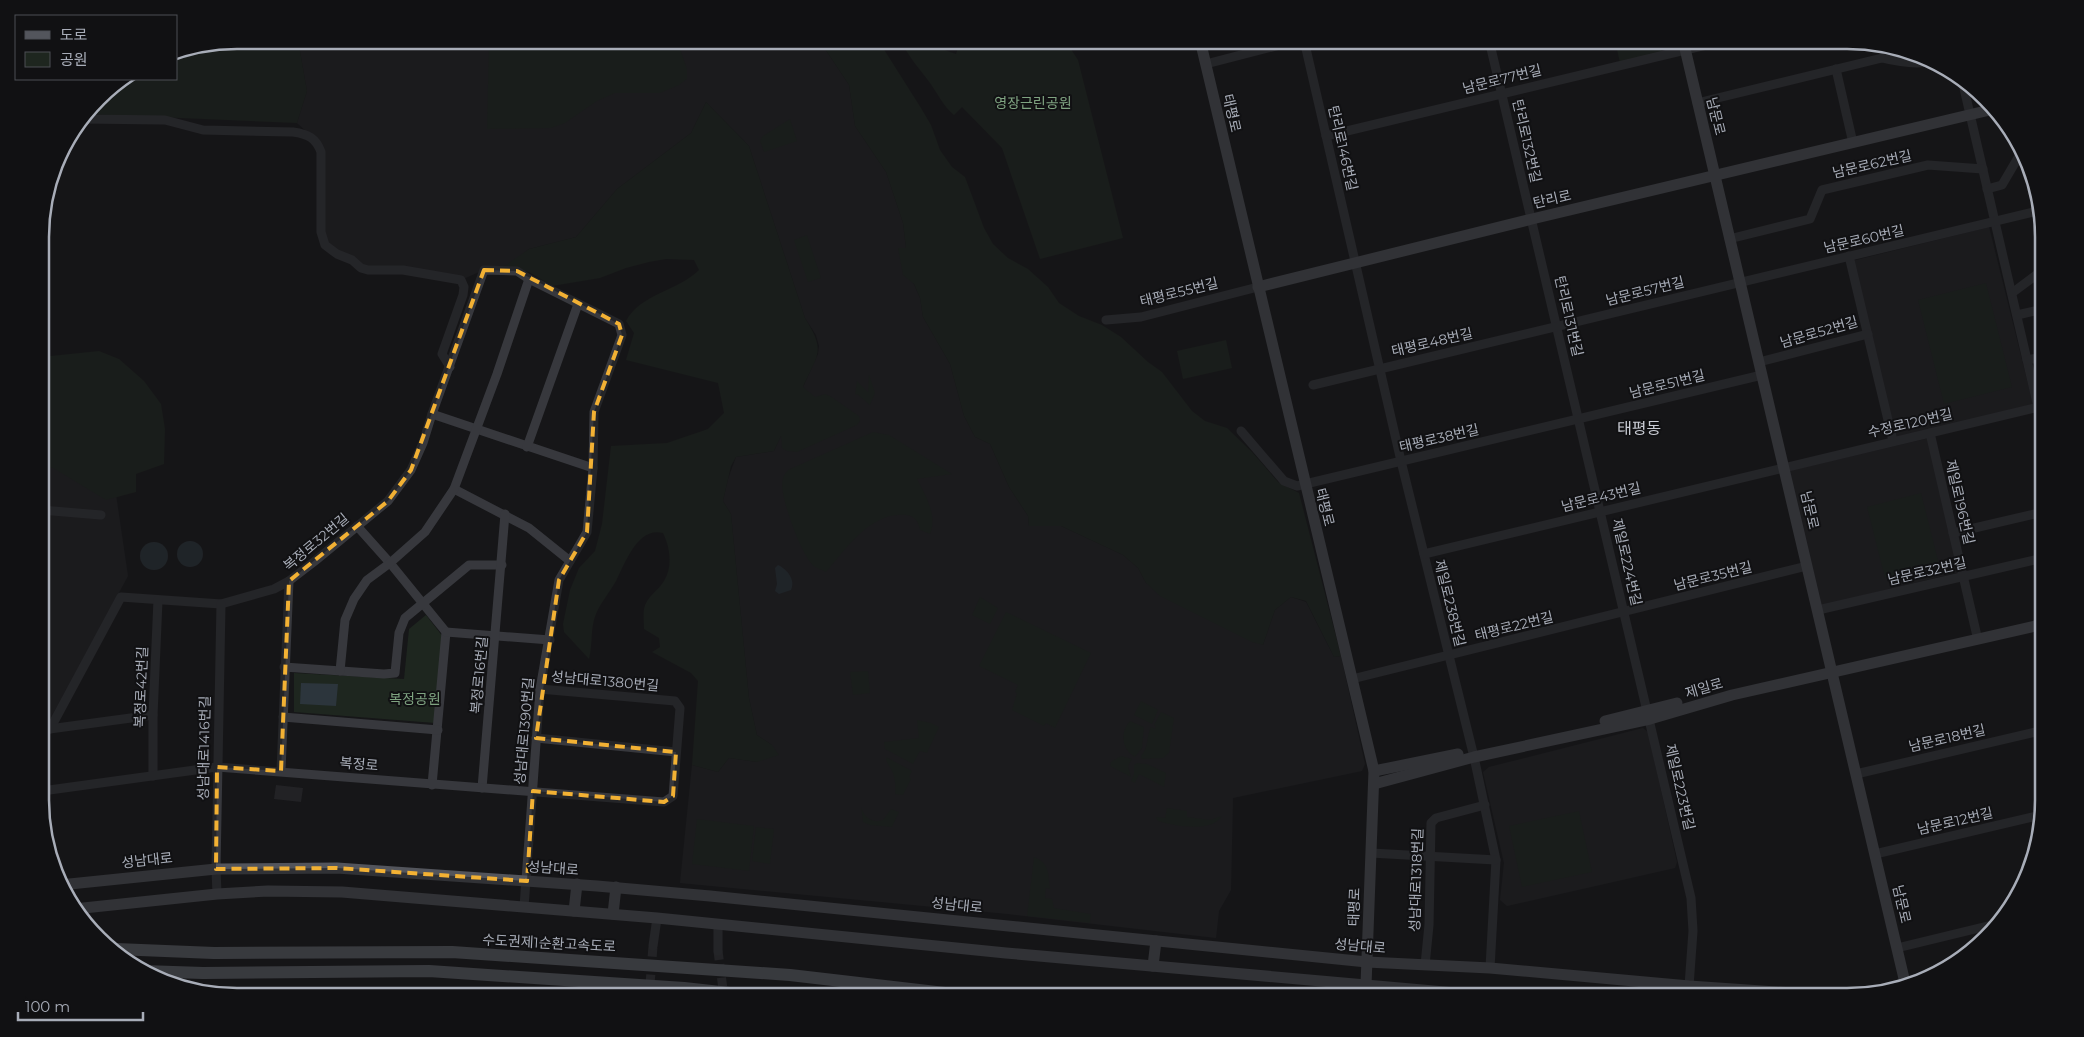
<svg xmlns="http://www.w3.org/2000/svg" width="2084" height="1037" font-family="Montserrat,'Noto Sans KR',sans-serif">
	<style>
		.built { fill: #222225 }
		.green { fill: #1e261f }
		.water { fill: #2c353c }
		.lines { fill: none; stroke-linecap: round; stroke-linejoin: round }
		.minor-tunnel { stroke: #333438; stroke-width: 9; stroke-dasharray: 9 4.5; stroke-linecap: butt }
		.minor { stroke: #37383d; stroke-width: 9 }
		.major { stroke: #53555c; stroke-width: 11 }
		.highway { stroke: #63666e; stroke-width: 12 }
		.marked { fill: none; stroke: #f2b134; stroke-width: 4; stroke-dasharray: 10 6; stroke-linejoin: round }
		.labels { text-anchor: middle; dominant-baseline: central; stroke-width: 4; stroke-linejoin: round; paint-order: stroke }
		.street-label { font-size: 14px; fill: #a8adb8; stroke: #111113 }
		.park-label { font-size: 14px; fill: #7fa381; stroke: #111113 }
		.quarter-label { font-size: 16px; fill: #c9ccd4; stroke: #111113 }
		.rim { fill: none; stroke: #a8adb8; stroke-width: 2.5 }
	</style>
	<rect width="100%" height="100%" fill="#161618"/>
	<g class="built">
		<polygon points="298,40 819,40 849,85 855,126 886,172 903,223 906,248 898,248 920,298 923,317 950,364 964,416 975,437 990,444 1009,487 1028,516 1029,526 1061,526 1123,555 1138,568 1146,583 1263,645 1275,610 1291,597 1306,602 1334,657 1341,656 1365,764 1362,771 1233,798 1231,890 1219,911 1216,938 1008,914 680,883 692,765 718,772 729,758 757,762 772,745 757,735 749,698 731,514 723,501 728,479 736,457 774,451 818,354 819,346 816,335 805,318 749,146 706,102 691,133 617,189 576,237 529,249 506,267 488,268 461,280 368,270 325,245 321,165 316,140 297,123 307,91"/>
		<polygon points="1989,227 2033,404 1896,439 1852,261"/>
		<polygon points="1929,438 1960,572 1819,606 1788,471"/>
		<polygon points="41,454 114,481 128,576 48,723 42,724"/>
		<polygon points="1643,728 1648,732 1677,862 1675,868 1507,906 1500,900 1504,863 1483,772 1489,767"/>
		<polygon points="276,785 303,788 301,802 274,799"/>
	</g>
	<g class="green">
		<polygon points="237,40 298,40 307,91 297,123 87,114 107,89 123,79 176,79 176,52"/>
		<polygon points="489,40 677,40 687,69 687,79 679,85 660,93 615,93 597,101 565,123 551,128 487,129"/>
		<polygon points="819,40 878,40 921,108 931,125 940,150 952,167 965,177 984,228 993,244 1008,258 1028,269 1048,287 1059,303 1079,316 1102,325 1121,337 1148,362 1162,372 1192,411 1205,421 1227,428 1252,452 1278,482 1299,493 1341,656 1334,657 1306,601 1291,597 1275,610 1263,645 1252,642 1160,596 1146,583 1138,568 1123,555 1061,526 1029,526 1028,516 1009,487 990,444 975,437 964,416 950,364 923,317 920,298 914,284 903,275 898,248 906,248 903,223 886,172 855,126 849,85"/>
		<path d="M 901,40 L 916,40 L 956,54 L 959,45 L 954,40 L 1065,40 L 1078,60 L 1123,238 L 1040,259 L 1002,148 L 962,107 L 954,115 C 943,106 938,94 930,83 C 919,68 908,57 901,40 Z"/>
		<polygon points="1615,40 1659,40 1662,53 1620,63"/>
		<path d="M 706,102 L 749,146 L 805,318 C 826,352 818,353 803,387 L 815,397 L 825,394 L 830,396 L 859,416 L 860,421 L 857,425 L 797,452 L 787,451 L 782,448 L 781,436 L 774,451 L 736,457 L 731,466 L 723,501 L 731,514 L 749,698 L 757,735 L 772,745 L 779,755 L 757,762 L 729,758 L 718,772 L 692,765 L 698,681 L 691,673 L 652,652 L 660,647 L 659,638 L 644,629 C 644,623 643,615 644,609 C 646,597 658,591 664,581 C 673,566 670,547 663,533 C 638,526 625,563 616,581 C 610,592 601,602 596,614 C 590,628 593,643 589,659 L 564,632 L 563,624 L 570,590 L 579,568 L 595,551 L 602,524 L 611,446 L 667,443 L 708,429 L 724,413 L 718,383 L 626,360 L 634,333 L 626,321 C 640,294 678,291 699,270 L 694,260 L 666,259 L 649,262 L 626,268 L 600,278 L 552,286 L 529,272 L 503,267 L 529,249 L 576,237 L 617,189 L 691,133 Z"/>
		<polygon points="790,119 797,141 764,152 760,141 763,136"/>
		<polygon points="807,235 821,278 808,282 794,240"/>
		<polygon points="1986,283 2012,387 1944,404 1918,300"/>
		<polygon points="1226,340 1232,368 1183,379 1177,351"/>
		<polygon points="99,351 119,359 144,381 161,404 165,429 164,464 136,474 136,492 106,500 53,468 41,467 41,357"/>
		<polygon points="869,375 875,393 870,405 857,394 855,395 857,381 868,392"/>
		<path d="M 873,432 L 889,435 L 952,474 L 917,479 C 925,494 938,516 930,534 L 920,530 C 918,521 915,516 906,515 C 871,511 846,549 826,572 C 823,570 818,569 815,567 C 802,558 782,501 782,485 C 782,479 784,474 788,470 Z"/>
		<polygon points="1921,493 1939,564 1885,578 1867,507"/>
		<polygon points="980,597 998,608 990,624 972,615"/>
		<polygon points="1006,612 1091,653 1055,728 1046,723 1044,726 1012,710 1017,693 1015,692 1018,685 979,666"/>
		<polygon points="426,615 443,637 435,723 294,712 294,673 404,679 409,629"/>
		<polygon points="868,671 870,693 853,695 850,672"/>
		<polygon points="1141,701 1158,710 1152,724 1134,715"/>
		<path d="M 1161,712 L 1174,718 L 1169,753 L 1163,758 L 1142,759 L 1141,756 C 1149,747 1146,737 1151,727 L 1155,729 L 1156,726 L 1154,725 Z"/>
		<polygon points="917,720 931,723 939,727 927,753 920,751 913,764 885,749 884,742 919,738"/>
		<path d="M 1130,721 L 1144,727 L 1142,748 L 1135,757 C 1121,749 1120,732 1130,721 Z"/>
		<polygon points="1121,756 1132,759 1128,766 1131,777 1110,766 1111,762"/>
		<path d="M 886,757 L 912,771 L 909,777 L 911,779 L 903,795 L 895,794 C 896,786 895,776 891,769 C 888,764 886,762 886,757 Z"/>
		<polygon points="1137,763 1147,764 1166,773 1164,787 1139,774 1135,783 1131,781 1134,774 1134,765"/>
		<path d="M 861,807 C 864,817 872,824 883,820 L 891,809 L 899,812 L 892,827 L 870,825 L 863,822 Z"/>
		<path d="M 1167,808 L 1187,811 L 1187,817 L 1210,820 L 1222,816 C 1212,833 1174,826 1158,821 L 1156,817 L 1165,818 Z"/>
		<polygon points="1579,811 1592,872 1522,887 1509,826"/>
		<polygon points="697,819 754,826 749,871 692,864"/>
		<polygon points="756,827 774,829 770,864 752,861"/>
		<path d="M 1034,857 C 1050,863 1048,874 1050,889 L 1046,888 L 1045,898 L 1052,899 L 1054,908 L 1091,914 L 1090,923 L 1027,916 Z"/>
	</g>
	<g class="water">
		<circle cx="190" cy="554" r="13"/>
		<circle cx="154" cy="556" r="14"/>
		<path d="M 778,565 C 787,569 796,580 791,590 L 779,594 L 775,591 L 777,584 L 775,568 Z"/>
		<polygon points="301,683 338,684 336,706 300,704"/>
	</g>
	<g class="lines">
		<g class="minor-tunnel">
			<polyline points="718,951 724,997"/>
			<polyline points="649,997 653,946"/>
		</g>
		<g class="minor">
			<polyline points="1304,40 1401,461 1474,757 1496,860 1490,968"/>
			<polyline points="1489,40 1691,898 1693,931 1689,986"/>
			<polyline points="1206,64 1299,40"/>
			<polyline points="1836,69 1853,143"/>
			<polyline points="1963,84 2043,429"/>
			<path d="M 1697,103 L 1882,58 C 1898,62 1919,65 1935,61"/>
			<path d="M 84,119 L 165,120 L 203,130 L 293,132 C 308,134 316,138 321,152 L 321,232 L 325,245 L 337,254 L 352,260 L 361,268 L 368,270 L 403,270 L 461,280 L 464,287 L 463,295 L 442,354 L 450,367"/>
			<polyline points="1326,136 1727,40"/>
			<polyline points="1987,189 2002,185 2019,156 2025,155"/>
			<polyline points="1729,239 1810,219 1822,190 1928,165 1983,169"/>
			<polyline points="1849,256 1893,441"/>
			<polyline points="2012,293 2043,270"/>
			<polyline points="2017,315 2043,309"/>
			<polyline points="1106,320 1141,317 1258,287"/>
			<polyline points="2027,360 2043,357"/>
			<polyline points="1759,362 1868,334"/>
			<polyline points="1313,385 2042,210"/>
			<polyline points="432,414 593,468"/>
			<polyline points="1241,431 1284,481 1297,486 1762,375"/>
			<polyline points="1930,433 1977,636"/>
			<polyline points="527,447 578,304"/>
			<polyline points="454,489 529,528 570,561"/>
			<polyline points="41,510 101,515"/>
			<polyline points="357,526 390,563 446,632 432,785"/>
			<polyline points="1953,533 2043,512"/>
			<polyline points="1424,554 2043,406"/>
			<polyline points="1818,610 2043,558"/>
			<polyline points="446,632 550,640"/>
			<polyline points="284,667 384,674 395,673 399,633 405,618 469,565 502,565"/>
			<polyline points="340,671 345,620 354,599 367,580 390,563 425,532 454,489 497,374 529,279"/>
			<polyline points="1352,679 1807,566"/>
			<polyline points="283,717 438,730"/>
			<polyline points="50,729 121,597 221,604 274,589 289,581 315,561 388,501 411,470 423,443 432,414 484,270 517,271 529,279 619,324 622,335 594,412 593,468 587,532 559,580 540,689 524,907"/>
			<polyline points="42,730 153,715"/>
			<polyline points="536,738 676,752"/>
			<polyline points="281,771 289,581"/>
			<polyline points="1856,774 2044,730"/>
			<polyline points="153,776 153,715 158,600"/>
			<polyline points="482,788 505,514"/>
			<polyline points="42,791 217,767 664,802 673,796 680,708 675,701 540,689"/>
			<polyline points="1371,853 1496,860"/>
			<polyline points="1875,854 2041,815"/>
			<polyline points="217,894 216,869 221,604"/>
			<polyline points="653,946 657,918"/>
			<polyline points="1897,948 2000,923"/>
			<polyline points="718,951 718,924"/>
			<polyline points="1425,965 1429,925 1431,823 1436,818 1485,805"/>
		</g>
		<g class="major">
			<polyline points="1200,40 1374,771 1366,985"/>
			<polyline points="1683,40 1906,987"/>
			<polyline points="1258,287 1532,219 1994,109"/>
			<polyline points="1605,721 1677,703"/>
			<polyline points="1374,771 1458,754"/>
			<polyline points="1374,784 1474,757 1650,719 1732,695 2044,624"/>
			<polyline points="60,885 216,869 337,868 597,886 710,896 1367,962 1490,968 1689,986 1851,997"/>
			<polyline points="74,909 217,894 268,891 342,892 657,918 1006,953 1501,997"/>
			<polyline points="574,911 577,884"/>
			<polyline points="613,914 616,887"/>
			<polyline points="1153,966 1156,941"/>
		</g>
		<g class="highway">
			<polyline points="116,949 214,953 452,952 790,975 979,997"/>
			<polyline points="143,971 203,973 429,971 684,988 767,997"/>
		</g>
	</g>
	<path d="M0 0H2084V1037H0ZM 484,270 L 517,271 L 619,324 L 622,335 L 594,412 L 587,532 L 559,580 L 536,738 L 676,752 L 673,796 L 664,802 L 533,791 L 527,881 L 337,868 L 216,869 L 217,767 L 281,771 L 289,581 L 388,501 L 411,470 Z" fill="#161618" fill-opacity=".55" fill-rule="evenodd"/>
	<path class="marked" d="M 484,270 L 517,271 L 619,324 L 622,335 L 594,412 L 587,532 L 559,580 L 536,738 L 676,752 L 673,796 L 664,802 L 533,791 L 527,881 L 337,868 L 216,869 L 217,767 L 281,771 L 289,581 L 388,501 L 411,470 Z"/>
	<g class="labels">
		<g class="street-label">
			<text transform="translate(1502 79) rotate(-14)">남문로77번길</text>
			<text transform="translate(1232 113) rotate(77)">태평로</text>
			<text transform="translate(1716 116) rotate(76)">남문로</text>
			<text transform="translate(1527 141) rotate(77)">탄리로132번길</text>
			<text transform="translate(1343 148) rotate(77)">탄리로146번길</text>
			<text transform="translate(1872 164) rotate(-13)">남문로62번길</text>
			<text transform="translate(1552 199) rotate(-13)">탄리로</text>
			<text transform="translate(1864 239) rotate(-13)">남문로60번길</text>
			<text transform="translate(1645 291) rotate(-14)">남문로57번길</text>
			<text transform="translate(1179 292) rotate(-14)">태평로55번길</text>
			<text transform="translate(1569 316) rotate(77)">탄리로131번길</text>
			<text transform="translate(1819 332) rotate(-16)">남문로52번길</text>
			<text transform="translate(1432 342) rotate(-13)">태평로48번길</text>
			<text transform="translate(1667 384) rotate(-14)">남문로51번길</text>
			<text transform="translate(1910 423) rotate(-13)">수정로120번길</text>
			<text transform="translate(1439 438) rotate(-13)">태평로38번길</text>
			<text transform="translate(1601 497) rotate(-14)">남문로43번길</text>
			<text transform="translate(1960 502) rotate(77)">제일로196번길</text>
			<text transform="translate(1325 507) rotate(76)">태평로</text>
			<text transform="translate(1810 510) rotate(77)">남문로</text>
			<text transform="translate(316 542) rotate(-40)">복정로32번길</text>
			<text transform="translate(1627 562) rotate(77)">제일로224번길</text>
			<text transform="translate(1927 571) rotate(-13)">남문로32번길</text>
			<text transform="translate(1713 576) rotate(-14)">남문로35번길</text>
			<text transform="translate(1450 603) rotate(76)">제일로238번길</text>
			<text transform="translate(1514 626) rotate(-14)">태평로22번길</text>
			<text transform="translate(479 675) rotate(-85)">복정로16번길</text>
			<text transform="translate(605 681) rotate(5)">성남대로1380번길</text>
			<text transform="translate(141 687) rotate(-88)">복정로42번길</text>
			<text transform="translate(1704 688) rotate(-16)">제일로</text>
			<text transform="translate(524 731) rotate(-85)">성남대로1390번길</text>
			<text transform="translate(1947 738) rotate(-13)">남문로18번길</text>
			<text transform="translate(204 748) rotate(-89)">성남대로1416번길</text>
			<text transform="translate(359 764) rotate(5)">복정로</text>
			<text transform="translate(1680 787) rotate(77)">제일로223번길</text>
			<text transform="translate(1955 821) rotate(-13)">남문로12번길</text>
			<text transform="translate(147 860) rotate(-6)">성남대로</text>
			<text transform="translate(553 868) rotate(4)">성남대로</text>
			<text transform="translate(1416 880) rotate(-88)">성남대로1318번길</text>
			<text transform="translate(1902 904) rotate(77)">남문로</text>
			<text transform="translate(957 905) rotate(6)">성남대로</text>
			<text transform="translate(1354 907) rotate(-88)">태평로</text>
			<text transform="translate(549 943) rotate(3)">수도권제1순환고속도로</text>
			<text transform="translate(1360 946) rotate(5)">성남대로</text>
		</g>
		<g class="park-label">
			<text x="1033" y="103">영장근린공원</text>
			<text x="415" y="699">복정공원</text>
		</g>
		<g class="quarter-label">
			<text x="1639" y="428">태평동</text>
		</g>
	</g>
	<path d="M0 0H2084V1037H0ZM237 49H1847A188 188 0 0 1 2035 237V800A188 188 0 0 1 1847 988H237A188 188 0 0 1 49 800V237A188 188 0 0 1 237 49Z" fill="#111113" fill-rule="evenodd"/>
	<path class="rim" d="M237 49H1847A188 188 0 0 1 2035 237V800A188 188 0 0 1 1847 988H237A188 188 0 0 1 49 800V237A188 188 0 0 1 237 49Z"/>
	<rect x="15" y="15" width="162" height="65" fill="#111113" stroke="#4d4f55"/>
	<rect x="25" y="31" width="25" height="8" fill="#53555c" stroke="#4d4f55"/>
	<text x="60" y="40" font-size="15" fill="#a8adb8">도로</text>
	<rect x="25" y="52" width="25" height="15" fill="#1e261f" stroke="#4d4f55"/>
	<text x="60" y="65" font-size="15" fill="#a8adb8">공원</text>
	<path d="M18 1012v8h125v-8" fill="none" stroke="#a8adb8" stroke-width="2.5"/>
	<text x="25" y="1012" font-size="15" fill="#a8adb8" stroke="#111113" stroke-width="4" paint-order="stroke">100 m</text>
</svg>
